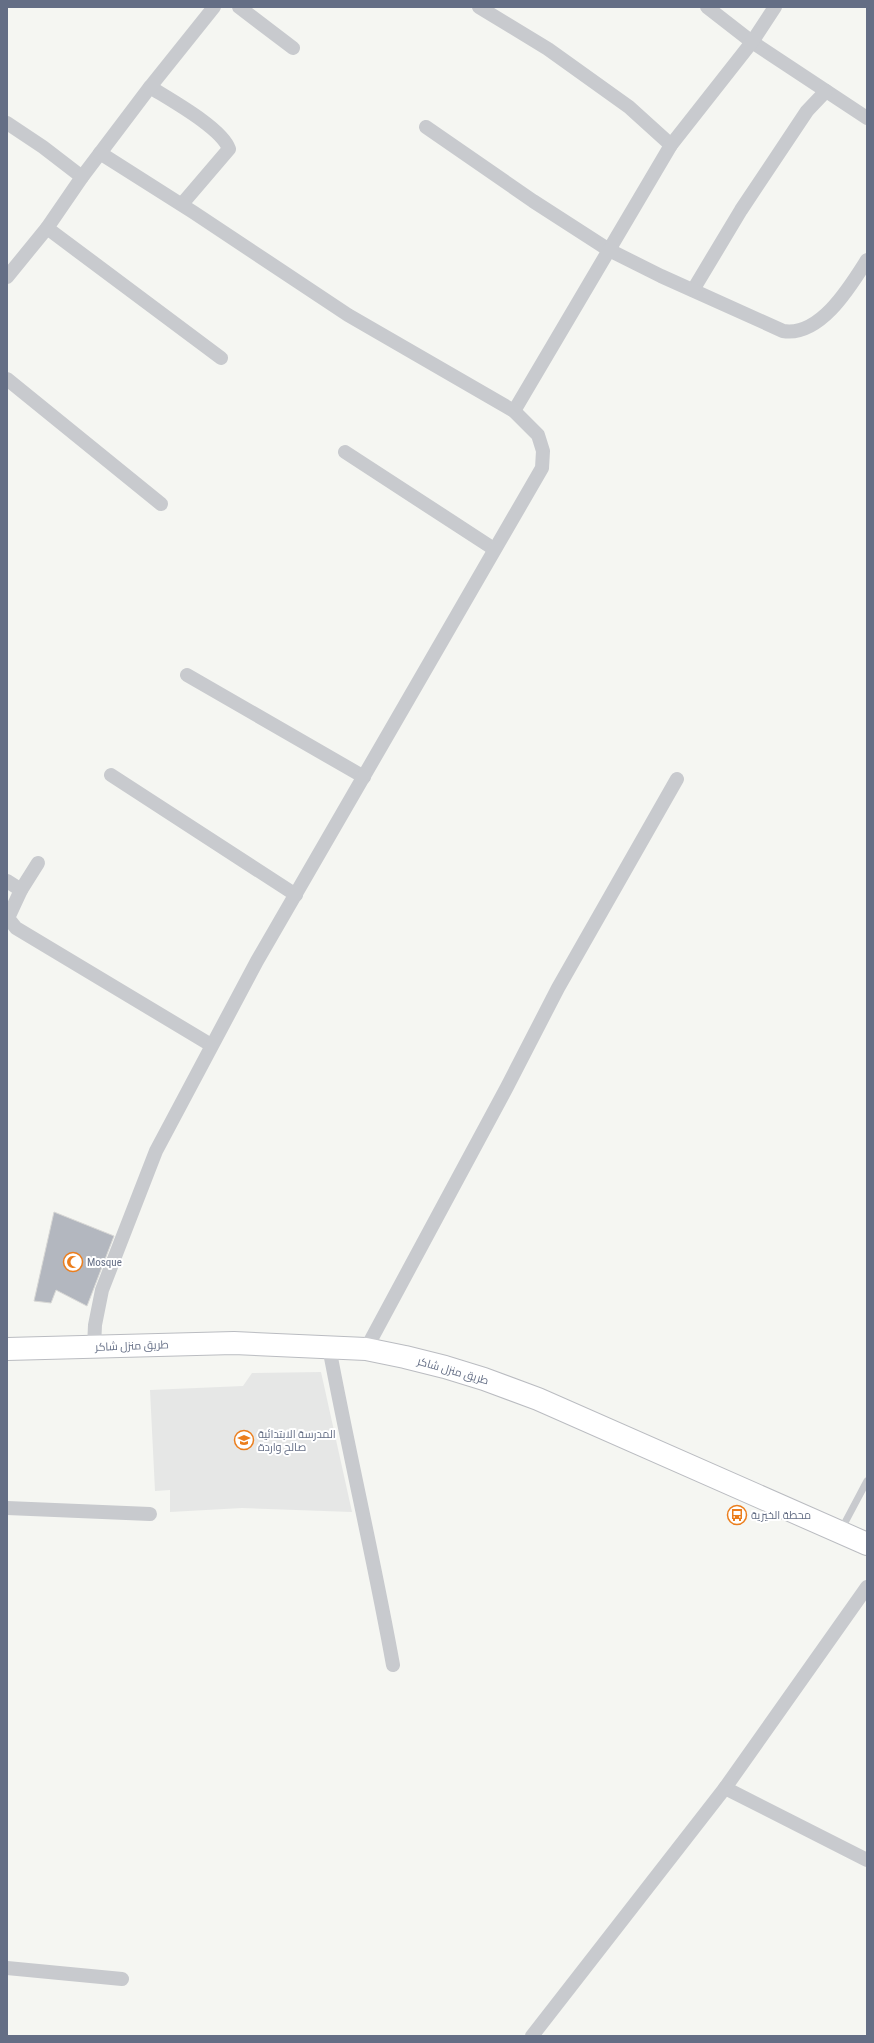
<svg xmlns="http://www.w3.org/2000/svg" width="874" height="2043" font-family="'Roboto Condensed',Cairo,sans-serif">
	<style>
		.built { fill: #e6e7e6 }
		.building { fill: #b3b7bf; stroke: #d7d7d5 }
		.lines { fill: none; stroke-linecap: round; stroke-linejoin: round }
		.primary-casing { stroke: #babcc1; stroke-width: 24 }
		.lane { stroke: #c8cace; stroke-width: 7 }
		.street { stroke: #c8cace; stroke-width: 14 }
		.primary { stroke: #fff; stroke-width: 22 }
		.labels { text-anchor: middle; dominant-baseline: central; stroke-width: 4; stroke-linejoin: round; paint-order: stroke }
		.poi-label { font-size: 11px; fill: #646e85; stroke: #fff; text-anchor: start }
		.street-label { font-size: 11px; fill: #646e85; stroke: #fff }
	</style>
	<rect width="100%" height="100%" fill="#f5f6f2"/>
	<polygon class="built" points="321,1372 352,1512 242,1508 170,1512 170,1490 155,1491 150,1390 243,1386 252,1373"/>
	<polygon class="building" points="54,1212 114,1236 87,1306 56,1290 51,1303 34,1301"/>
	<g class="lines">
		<defs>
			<polyline id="primary" points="7,1349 234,1343 366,1349 405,1357 445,1367 484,1379 538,1399 867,1544"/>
		</defs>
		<use href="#primary" class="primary-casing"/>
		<polyline class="lane" points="841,1530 867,1481"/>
		<g class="street">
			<polyline points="239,7 293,48"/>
			<polyline points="479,7 548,49 629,107 671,145"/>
			<polyline points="707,7 752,42 867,118"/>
			<path d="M 150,87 C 169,99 222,128 229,149 L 182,204"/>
			<polyline points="7,123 43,147 82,177"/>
			<polyline points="426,127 533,201 609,250 671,145 752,42 775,7"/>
			<polyline points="47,228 221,358"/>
			<polyline points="7,277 47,228 82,177 150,87 214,7"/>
			<polyline points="693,290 741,210 807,111 826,91"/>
			<polyline points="7,379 161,504"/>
			<path d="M 514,411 L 609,250 L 661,276 L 783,331 C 820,337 850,287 867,260"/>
			<polyline points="345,452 494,549"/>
			<polyline points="187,675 364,777"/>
			<polyline points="111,775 296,895"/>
			<polyline points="7,881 21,890 8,918 16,928 211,1045"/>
			<polyline points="21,890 38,863"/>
			<polyline points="94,1347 95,1325 102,1290 156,1151 257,961 542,468 543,451 538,435 514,411 348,315 193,212 100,153"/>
			<path d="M 329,1347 C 349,1454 374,1559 393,1665"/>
			<polyline points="366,1349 507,1087 558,988 677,779"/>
			<polyline points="7,1508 150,1514"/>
			<polyline points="725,1788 867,1860"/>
			<polyline points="7,1968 122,1979"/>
			<polyline points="532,2036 725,1788 867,1587"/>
		</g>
		<use href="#primary" class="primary"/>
	</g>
	<defs>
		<symbol id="mosque-ring" viewBox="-11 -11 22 22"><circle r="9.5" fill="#fff" stroke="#eb7e1d" stroke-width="1.5"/><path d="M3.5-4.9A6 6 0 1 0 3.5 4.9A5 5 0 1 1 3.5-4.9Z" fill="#eb7e1d"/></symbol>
		<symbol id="school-ring" viewBox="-11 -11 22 22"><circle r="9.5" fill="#fff" stroke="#eb7e1d" stroke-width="1.5"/><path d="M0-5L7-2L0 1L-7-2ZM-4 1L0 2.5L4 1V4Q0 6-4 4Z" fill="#eb7e1d"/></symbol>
		<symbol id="bus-ring" viewBox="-11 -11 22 22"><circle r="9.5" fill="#fff" stroke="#eb7e1d" stroke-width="1.5"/><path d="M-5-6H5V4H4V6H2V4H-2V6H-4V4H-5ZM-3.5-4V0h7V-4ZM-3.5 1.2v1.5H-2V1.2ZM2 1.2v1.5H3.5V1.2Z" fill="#eb7e1d"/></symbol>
	</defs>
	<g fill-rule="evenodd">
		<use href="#mosque-ring" x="62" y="1251" width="22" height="22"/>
		<use href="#school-ring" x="233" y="1429" width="22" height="22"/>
		<use href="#bus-ring" x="726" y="1504" width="22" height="22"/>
	</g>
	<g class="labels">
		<g class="poi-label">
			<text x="87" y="1262">Mosque</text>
			<text x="258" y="1434">المدرسة الابتدائية<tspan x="258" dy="13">صالح واردة</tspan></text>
			<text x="751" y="1515">محطة الخيرية</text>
		</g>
		<g class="street-label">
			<text transform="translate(132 1346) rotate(-2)">طريق منزل شاكر</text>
			<text transform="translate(453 1371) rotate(16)">طريق منزل شاكر</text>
		</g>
	</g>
	<rect width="874" height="2043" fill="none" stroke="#646e85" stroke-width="16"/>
</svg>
